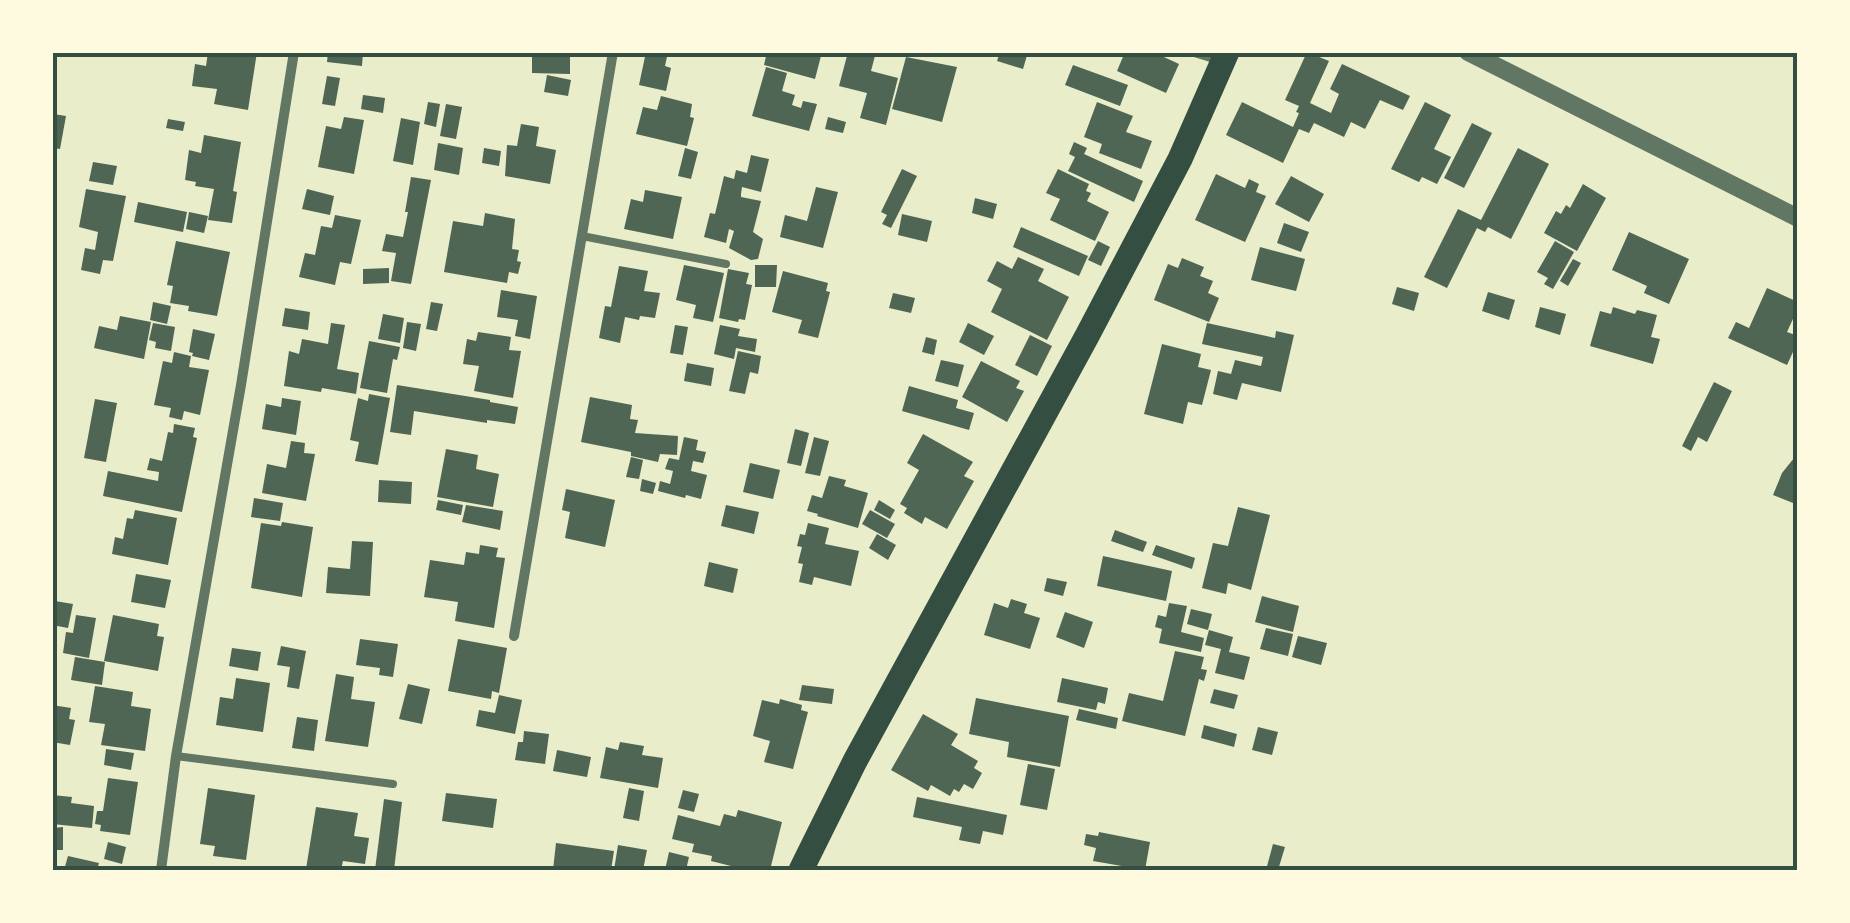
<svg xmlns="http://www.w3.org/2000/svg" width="1850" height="923" font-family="'PT Sans Narrow',sans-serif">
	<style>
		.building { fill: #4f6655 }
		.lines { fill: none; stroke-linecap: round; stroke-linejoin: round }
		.service { stroke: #617663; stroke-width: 8 }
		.minor { stroke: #617663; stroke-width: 10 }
		.tertiary { stroke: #617663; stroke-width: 18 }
		.primary { stroke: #344e41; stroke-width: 25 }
		.neatline { fill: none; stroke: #344e41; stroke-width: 4 }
	</style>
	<rect width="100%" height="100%" fill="#e9edc9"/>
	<g class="building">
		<polygon points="208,52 257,52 248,110 214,104 217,89 192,86 195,64 206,66"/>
		<polygon points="328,52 363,52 362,66 327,62"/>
		<polygon points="646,52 668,52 665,66 671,68 666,91 639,85"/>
		<polygon points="767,52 822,52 815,79 764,65"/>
		<polygon points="848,52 876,52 871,71 898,78 886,125 860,118 867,93 839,86"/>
		<polygon points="1000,52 1028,52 1023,69 997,61"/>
		<polygon points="1125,52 1153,52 1179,64 1166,93 1117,71"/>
		<polygon points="1307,52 1329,61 1310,103 1331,113 1339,94 1330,89 1342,64 1410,96 1403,110 1380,100 1365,129 1351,122 1344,137 1314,123 1309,133 1299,129 1283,163 1226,135 1242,102 1293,127 1299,113 1296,112 1299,106 1285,100"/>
		<polygon points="532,55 570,55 570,74 532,73"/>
		<polygon points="906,57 957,67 942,122 892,109"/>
		<polygon points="1073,65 1128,85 1120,106 1065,85"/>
		<polygon points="766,67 787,73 782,91 795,95 792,105 801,108 803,101 817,104 809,131 752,116"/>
		<polygon points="547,75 571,80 568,96 544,92"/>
		<polygon points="327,76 340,78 335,106 322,104"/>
		<polygon points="363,95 385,98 383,113 361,109"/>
		<polygon points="661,96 692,104 690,117 694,118 687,146 636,134 643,107 657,110"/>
		<polygon points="428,102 440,104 436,127 424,124"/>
		<polygon points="1097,102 1133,116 1126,132 1152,141 1141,169 1099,153 1102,144 1084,137"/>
		<polygon points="1425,102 1451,115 1434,149 1451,157 1437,184 1422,177 1419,182 1391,169"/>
		<polygon points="446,104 462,107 456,139 440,136"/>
		<polygon points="53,114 66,116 60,149 52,148"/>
		<polygon points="344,117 364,120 354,174 318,167 326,126 341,129"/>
		<polygon points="828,117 846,122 843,133 825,129"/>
		<polygon points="401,118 420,122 413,165 393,161"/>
		<polygon points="168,119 185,122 183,131 166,128"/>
		<polygon points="1472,123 1492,133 1464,188 1444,178"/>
		<polygon points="521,124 539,127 536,146 556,150 550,184 505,176 507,145 517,146"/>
		<polygon points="204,135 241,142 233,191 237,192 232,223 208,220 214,189 195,186 196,182 185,180 189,150 201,153"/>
		<polygon points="1074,142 1087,148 1084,154 1143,181 1134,202 1068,171 1075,157 1069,154"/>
		<polygon points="438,143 463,148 459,175 434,170"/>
		<polygon points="484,148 501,151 499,166 482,163"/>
		<polygon points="685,148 698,152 691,179 678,176"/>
		<polygon points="1518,148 1549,164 1511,239 1488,227 1485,232 1477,228 1447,288 1424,277 1458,209 1481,220"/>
		<polygon points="751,155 769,159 761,192 742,187 741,194 741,197 761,201 753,232 763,239 758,259 751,260 729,248 734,231 729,229 726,243 704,237 710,213 715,214 724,176 734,179 736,170 747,173"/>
		<polygon points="93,162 117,166 113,185 89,181"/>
		<polygon points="902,169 917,176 891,228 882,224 887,215 881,212"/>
		<polygon points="1058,169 1089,184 1086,191 1091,193 1087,201 1109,212 1095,241 1050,220 1060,199 1046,193"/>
		<polygon points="1216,174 1245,188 1249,179 1259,184 1256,192 1266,196 1245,242 1195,220"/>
		<polygon points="1291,176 1324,194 1309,222 1275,204"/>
		<polygon points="411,177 431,180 411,284 391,281 396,253 382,251 386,234 403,237 408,212 405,212"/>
		<polygon points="1583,184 1606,198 1577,251 1544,233 1556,211 1561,214 1566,205 1570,208"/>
		<polygon points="816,187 838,192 823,248 780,237 785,215 807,221"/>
		<polygon points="86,189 126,196 113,261 103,260 100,274 81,270 85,248 95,250 98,232 79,227"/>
		<polygon points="307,189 334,196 330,215 302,209"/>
		<polygon points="645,190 682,197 673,239 624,229 631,199 643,202"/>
		<polygon points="975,198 997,204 993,219 972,213"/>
		<polygon points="138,202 187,212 183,232 134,222"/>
		<polygon points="189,212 208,216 204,233 186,229"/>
		<polygon points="485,213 515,219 512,249 519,250 517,261 521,262 518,274 509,272 507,283 444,272 453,221 483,226"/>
		<polygon points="902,214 932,221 927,242 898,235"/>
		<polygon points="335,215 361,220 351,264 340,262 335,285 299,277 305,253 315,255 321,226 332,228"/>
		<polygon points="1284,223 1309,232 1301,252 1277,243"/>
		<polygon points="1021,227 1088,256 1079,276 1013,247"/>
		<polygon points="1629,232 1689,259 1669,304 1644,293 1647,286 1612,270"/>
		<polygon points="176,241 230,252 217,316 188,311 189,306 170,303 173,286 167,285"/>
		<polygon points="1098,241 1110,247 1101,266 1088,260"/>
		<polygon points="1555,241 1574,252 1553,289 1544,284 1548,278 1537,272"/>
		<polygon points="1260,247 1305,259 1296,291 1251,280"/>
		<polygon points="1018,257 1044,269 1038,281 1069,297 1047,340 991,312 1002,289 987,281 997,261 1012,269"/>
		<polygon points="1182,258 1204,267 1200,276 1213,281 1208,293 1219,298 1209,322 1154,300 1168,264 1178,268"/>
		<polygon points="1573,259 1581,263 1568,286 1560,281"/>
		<polygon points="684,265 724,273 713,322 693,318 696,305 676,300"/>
		<polygon points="755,265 777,265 776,287 755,287"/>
		<polygon points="619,266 648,271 644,291 660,293 655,318 640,316 639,320 625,317 620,343 599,338 605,306 611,307"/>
		<polygon points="389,268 389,283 363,284 363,269"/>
		<polygon points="728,269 749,273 746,284 752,285 745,320 739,319 738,322 719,318"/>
		<polygon points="783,271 828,283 826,291 830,292 818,338 798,333 802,320 772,312"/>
		<polygon points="1397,287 1419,293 1414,311 1392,304"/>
		<polygon points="1767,288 1798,302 1798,308 1787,332 1798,336 1798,341 1787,365 1728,338 1736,322 1749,328"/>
		<polygon points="501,290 537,296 530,339 515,336 518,320 497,317"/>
		<polygon points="1488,292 1515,300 1509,320 1482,311"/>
		<polygon points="893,293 915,298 911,313 889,308"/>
		<polygon points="153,302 171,306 167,324 150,320"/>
		<polygon points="431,302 443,304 437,331 426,329"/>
		<polygon points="1540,307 1566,314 1560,335 1535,327"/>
		<polygon points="1613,307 1635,314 1637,310 1657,315 1651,337 1660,339 1653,364 1590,346 1600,311 1611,314"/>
		<polygon points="285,308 310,312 308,330 282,326"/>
		<polygon points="383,314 404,318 400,343 378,339"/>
		<polygon points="120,316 151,322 144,359 94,348 99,326 117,330"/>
		<polygon points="407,322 421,324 416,351 403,348"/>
		<polygon points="153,323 175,327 171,351 155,348 156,342 149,340"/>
		<polygon points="331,323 345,325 337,369 359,373 356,394 322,388 321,392 284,386 289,351 299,354 302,339 328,344"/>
		<polygon points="968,323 994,336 984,355 959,342"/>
		<polygon points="1207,323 1275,338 1276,331 1294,335 1281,392 1242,383 1237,400 1213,394 1218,371 1231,374 1235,360 1261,366 1263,357 1202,344"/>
		<polygon points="675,325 688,327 683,355 670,353"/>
		<polygon points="720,325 740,329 738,336 757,339 755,352 736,348 734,359 714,354"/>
		<polygon points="193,329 215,334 209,360 192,356 193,353 189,352"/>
		<polygon points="478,332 511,337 509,350 521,351 513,398 474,391 479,366 463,364 467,339 476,341"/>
		<polygon points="1030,335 1052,346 1037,376 1015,365"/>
		<polygon points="926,337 937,340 934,355 922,352"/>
		<polygon points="369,341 400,347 397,360 393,359 387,393 360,388"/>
		<polygon points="1162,344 1201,354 1198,367 1211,370 1202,405 1188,402 1183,424 1144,414"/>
		<polygon points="738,351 761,356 758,374 750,372 745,394 729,391"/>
		<polygon points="174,352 191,356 189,367 209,370 200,415 184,411 182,420 169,417 171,408 154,405 163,361 172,363"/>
		<polygon points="941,360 964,365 958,387 935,381"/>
		<polygon points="981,361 1020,381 1016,388 1024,391 1007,422 962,397"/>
		<polygon points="687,363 714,368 711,386 684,381"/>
		<polygon points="1714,382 1732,391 1707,442 1698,437 1691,451 1682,446"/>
		<polygon points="397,385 490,400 490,402 518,407 515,424 487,420 487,423 414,411 411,435 390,432"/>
		<polygon points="909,386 958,400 956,408 974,413 969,430 902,411"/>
		<polygon points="369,394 390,398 378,465 355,461 359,442 350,440 358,398 368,401"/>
		<polygon points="590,397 632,405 630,419 638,420 635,433 678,436 677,455 660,454 658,462 631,456 631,452 581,442"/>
		<polygon points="282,398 301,401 296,435 262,429 266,404 281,407"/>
		<polygon points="95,399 117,403 106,462 84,458"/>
		<polygon points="174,424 195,428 193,437 197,438 182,512 103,496 108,471 158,481 159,472 147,470 150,458 162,461 168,432 173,433"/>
		<polygon points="795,429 809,433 801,466 787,463"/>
		<polygon points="923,434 973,462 964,476 974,481 947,529 925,517 922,524 904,513 907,508 900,504 919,470 907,463"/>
		<polygon points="684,437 698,440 696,450 706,452 703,463 693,461 691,471 707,475 701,499 686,495 685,498 658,491 660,481 670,484 673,471 665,469 669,458 679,460"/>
		<polygon points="814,437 829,441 820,476 805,473"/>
		<polygon points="291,441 305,443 304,453 315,454 306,501 262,493 267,464 286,468"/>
		<polygon points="446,449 478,455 476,469 499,474 493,507 437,497"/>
		<polygon points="1798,453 1798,474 1794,478 1798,480 1798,505 1773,495 1782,473"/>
		<polygon points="631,457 643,460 639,479 626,477"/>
		<polygon points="750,463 780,470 773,499 743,492"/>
		<polygon points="829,476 846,480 844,486 868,493 858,528 817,516 818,514 807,511 812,495 822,498"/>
		<polygon points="642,479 656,483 653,494 640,491"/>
		<polygon points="379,480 412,482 411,504 378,502"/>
		<polygon points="566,489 615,500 605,547 565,538 570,512 562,510"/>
		<polygon points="254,498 283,503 280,521 251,517"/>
		<polygon points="438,500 463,505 461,515 436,510"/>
		<polygon points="879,500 895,510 890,519 874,510"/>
		<polygon points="466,505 503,511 500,530 462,522"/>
		<polygon points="726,505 759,512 754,534 721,526"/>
		<polygon points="1238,507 1270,515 1251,590 1228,583 1226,594 1202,588 1213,543 1228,546"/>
		<polygon points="135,510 177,518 168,565 112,554 115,537 123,539 127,518 133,519"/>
		<polygon points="870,510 895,524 887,538 862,524"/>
		<polygon points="282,522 313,527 302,597 251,588 261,523 281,526"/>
		<polygon points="808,523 829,528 825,544 859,551 851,586 814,577 812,585 799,582 803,564 798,563 802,547 797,546 800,534 805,535"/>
		<polygon points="1115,530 1147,542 1143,552 1111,541"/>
		<polygon points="877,534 896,545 888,560 869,548"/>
		<polygon points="352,541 373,542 370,596 326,593 328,567 350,569"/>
		<polygon points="480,545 498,548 496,557 505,558 494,628 455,621 458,602 424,597 430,560 464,565 466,552 479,554"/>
		<polygon points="1156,545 1195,558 1192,569 1152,555"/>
		<polygon points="1103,556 1172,571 1166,601 1097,586"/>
		<polygon points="709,562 738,569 733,593 704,586"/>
		<polygon points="136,574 171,580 165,608 131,602"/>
		<polygon points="1047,578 1067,582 1063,596 1044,591"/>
		<polygon points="1262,596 1299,606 1293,632 1255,622"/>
		<polygon points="1011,599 1027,604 1024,613 1040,618 1030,649 984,635 994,603 1008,608"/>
		<polygon points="55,601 73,604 68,628 52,625"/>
		<polygon points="1169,603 1187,606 1181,632 1204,638 1201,652 1159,643 1162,629 1155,627 1158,615 1166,617"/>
		<polygon points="1191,609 1212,614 1208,630 1187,624"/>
		<polygon points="1065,612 1093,622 1084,648 1056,637"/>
		<polygon points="76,615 96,618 89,658 63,653 66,632 73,633"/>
		<polygon points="113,615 159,624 157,636 164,637 158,671 104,661"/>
		<polygon points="1266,628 1293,634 1288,656 1260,649"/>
		<polygon points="1209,630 1233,637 1229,652 1250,657 1244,680 1215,673 1221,649 1205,645"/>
		<polygon points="1298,636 1327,643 1321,665 1292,657"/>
		<polygon points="360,639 398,644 393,677 379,675 380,668 356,665"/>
		<polygon points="458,639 507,648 499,693 492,691 491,699 448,691"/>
		<polygon points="281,646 306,651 299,689 287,687 290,667 277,665"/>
		<polygon points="232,648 261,652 258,671 229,666"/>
		<polygon points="1175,651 1204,657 1201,669 1207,670 1204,681 1199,679 1185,736 1122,721 1129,693 1163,701"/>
		<polygon points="75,657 105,662 102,685 71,680"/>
		<polygon points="336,674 354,677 351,699 375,702 368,747 325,741"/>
		<polygon points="236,678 270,683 263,732 216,725 220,697 233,699"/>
		<polygon points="1062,678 1108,688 1105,704 1098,702 1096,710 1057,702"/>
		<polygon points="408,684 430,689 422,724 399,719"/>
		<polygon points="802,685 834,689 832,704 799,700"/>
		<polygon points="95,686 133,692 131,706 151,709 145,751 101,745 105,724 89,722"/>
		<polygon points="1214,689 1238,695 1234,709 1210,703"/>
		<polygon points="499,695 522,700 515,734 476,726 479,710 495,713"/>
		<polygon points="976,698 1069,716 1060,767 1007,757 1009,742 969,734"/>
		<polygon points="780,699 802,705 801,710 808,712 793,769 764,762 770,741 753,736 762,700 779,704"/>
		<polygon points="52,705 71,708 69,719 75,720 70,745 52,742"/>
		<polygon points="1079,709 1118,718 1116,729 1076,720"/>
		<polygon points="923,714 958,734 951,745 978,761 974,768 982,773 973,789 964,784 959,792 954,789 950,796 931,785 928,791 891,770"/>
		<polygon points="297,717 318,720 314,751 292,748"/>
		<polygon points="1204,725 1237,734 1234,747 1201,738"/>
		<polygon points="1258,727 1278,732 1272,755 1252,750"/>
		<polygon points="524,731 549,734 545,764 515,760 518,742 523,742"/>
		<polygon points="620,742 644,746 642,755 663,758 658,788 600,778 606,747 618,750"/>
		<polygon points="106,749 134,753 131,770 104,765"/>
		<polygon points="557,750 591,757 587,777 553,771"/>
		<polygon points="1028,764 1055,769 1047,810 1020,805"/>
		<polygon points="108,778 138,782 130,835 100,831 101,825 95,824 97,811 103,811"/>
		<polygon points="208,788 255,795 246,860 213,856 215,846 200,844"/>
		<polygon points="629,788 644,791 639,821 623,818"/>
		<polygon points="683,790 699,794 694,812 678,808"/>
		<polygon points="446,793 497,799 493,828 442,821"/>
		<polygon points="52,795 72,797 71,803 94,806 92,828 52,824"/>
		<polygon points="917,797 1007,815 1003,835 983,831 980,844 959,840 962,827 913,817"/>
		<polygon points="384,799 402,802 394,870 375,870"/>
		<polygon points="316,807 358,813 354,836 369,838 365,864 343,861 341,870 306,869"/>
		<polygon points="738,810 782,822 770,870 747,870 711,861 712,856 692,852 694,844 672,839 678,815 720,826 724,814 736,817"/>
		<polygon points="63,827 63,850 52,850 52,828"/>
		<polygon points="1099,832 1150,842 1145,870 1093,861 1096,848 1084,845 1086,834 1098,836"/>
		<polygon points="108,842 126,847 122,864 104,859"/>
		<polygon points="556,843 614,851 611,870 553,870"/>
		<polygon points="1273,844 1285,847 1278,870 1266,870"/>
		<polygon points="618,845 647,850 643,870 614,870"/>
		<polygon points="669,852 689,857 686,870 665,870"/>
		<polygon points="68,856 99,863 97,870 64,870"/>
	</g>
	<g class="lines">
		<g class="service">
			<polyline points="1191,52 1220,61"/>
			<polyline points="582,236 726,264"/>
			<polyline points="176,756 393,784"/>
		</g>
		<g class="minor">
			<polyline points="514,636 613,52"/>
			<polyline points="161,870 176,756 241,385 294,52"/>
		</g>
		<polyline class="tertiary" points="1468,52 1798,218"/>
		<polyline class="primary" points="801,870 855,761 1087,336 1180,159 1227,52"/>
	</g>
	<rect width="1850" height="923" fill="none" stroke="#fefae0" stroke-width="110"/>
	<rect x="55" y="55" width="1740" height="813" class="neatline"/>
</svg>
